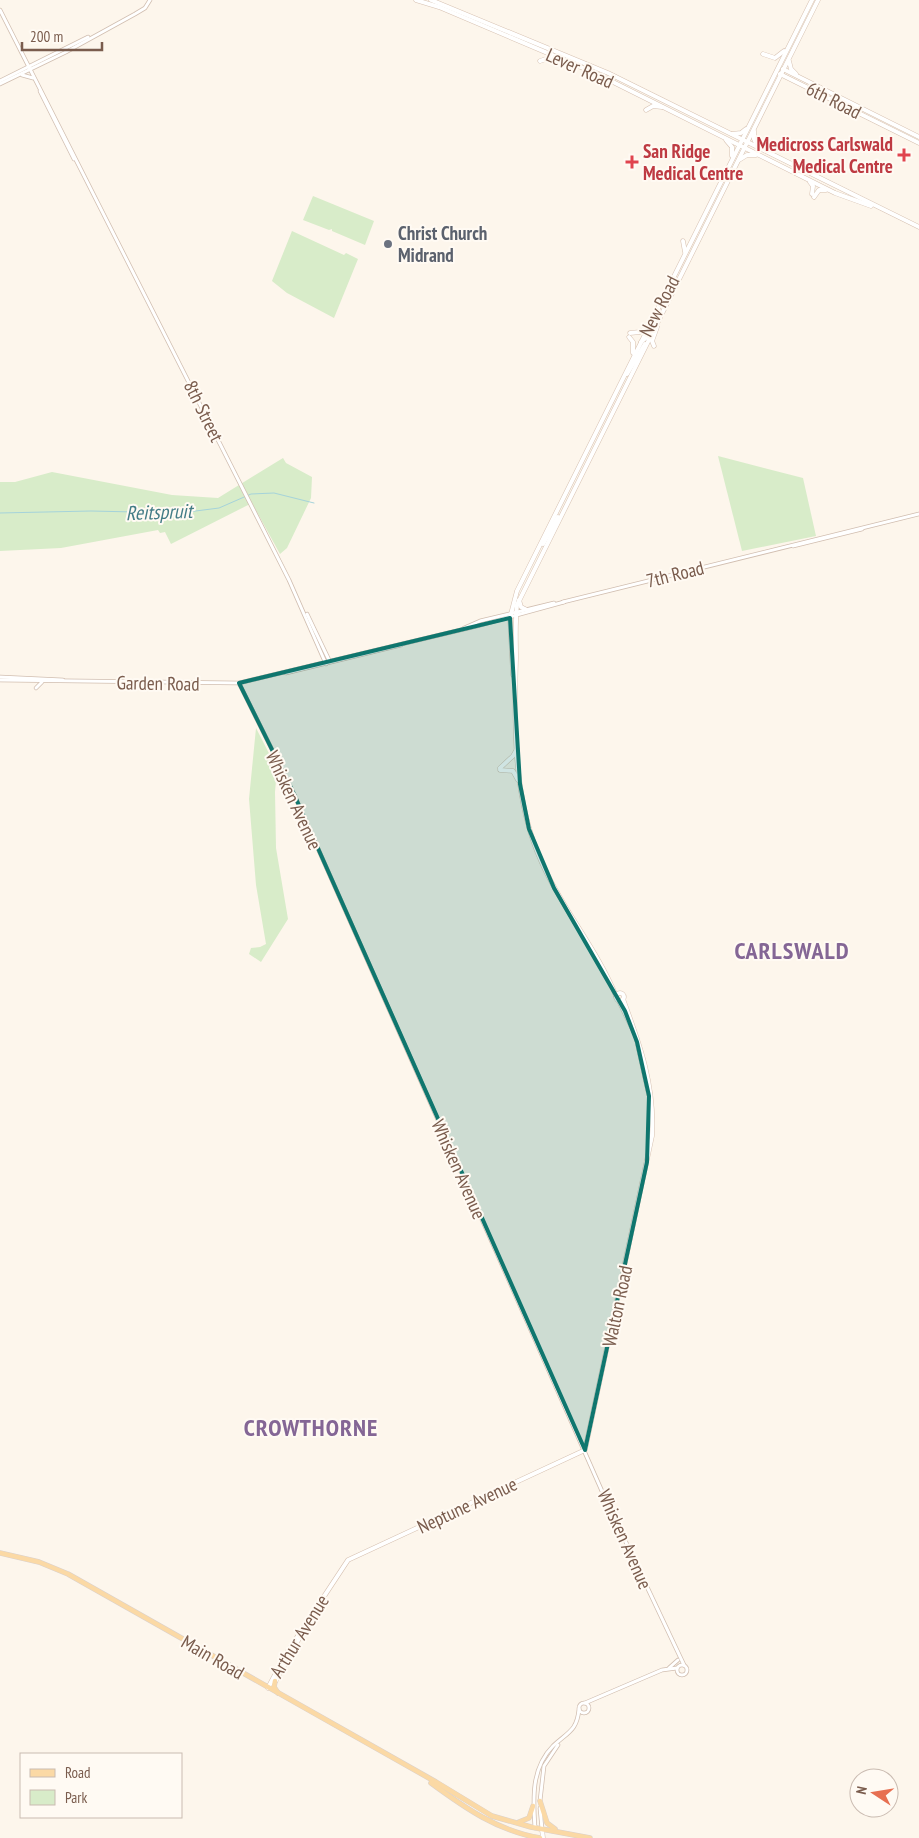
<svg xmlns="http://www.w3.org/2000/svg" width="919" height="1838" font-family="'PT Sans Narrow',sans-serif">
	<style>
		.green { fill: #d8ecc9 }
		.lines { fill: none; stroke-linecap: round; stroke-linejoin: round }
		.stream { stroke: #a5d3da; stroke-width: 1 }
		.tertiary-casing { stroke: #d1beb0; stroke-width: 4.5 }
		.secondary-casing { stroke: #d6c0b0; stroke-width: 5 }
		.primary-casing { stroke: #dad1cd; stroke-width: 5.5 }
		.tertiary { stroke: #fff; stroke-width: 3 }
		.secondary { stroke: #fff; stroke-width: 4 }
		.primary { stroke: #fbd9a5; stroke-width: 4.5 }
		.marked { fill: #0f766e; fill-opacity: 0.2; stroke: #0f766e; stroke-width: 4; stroke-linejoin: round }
		.health-dot { fill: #e0444e; stroke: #fffaf3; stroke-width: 2 }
		.worship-dot { fill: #6b7280; stroke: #fffaf3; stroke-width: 2 }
		.labels { text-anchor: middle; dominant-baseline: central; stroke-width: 4; stroke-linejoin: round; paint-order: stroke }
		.street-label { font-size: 19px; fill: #7a5c4d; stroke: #fffaf3 }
		.health-label { font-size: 19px; font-weight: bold; fill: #be3a42; stroke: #fffaf3; text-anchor: end }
		.worship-label { font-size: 19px; font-weight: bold; fill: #5b616d; stroke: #fffaf3; text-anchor: start }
		.water-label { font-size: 20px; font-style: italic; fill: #437c86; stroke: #fffaf3 }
		.district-label { font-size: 24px; font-weight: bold; letter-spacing: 1px; fill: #846695; stroke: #fffaf3 }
	</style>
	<rect width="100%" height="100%" fill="#fdf6ec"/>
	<g class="green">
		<polygon points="313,196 374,221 365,245 332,231 332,229 329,230 303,220"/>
		<polygon points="292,231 344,255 346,253 358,259 334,318 287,293 272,281"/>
		<polygon points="718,456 803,478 816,536 742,551"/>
		<polygon points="283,458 286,463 312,477 311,498 287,548 280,554 252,503 171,544 165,532 160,533 158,530 61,548 0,551 0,482 15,482 52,472 172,495 218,498"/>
		<polygon points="256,728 277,769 275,792 276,848 288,919 261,962 249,954 251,948 260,947 266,944 256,885 249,799"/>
	</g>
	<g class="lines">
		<polyline class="stream" points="0,513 91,511 180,513 219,508 251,494 274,493 314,503"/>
		<defs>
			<g id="tertiary">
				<polyline points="0,10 289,580 326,664"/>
				<polyline points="22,75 33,78"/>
				<polyline points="0,81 88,37"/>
				<polyline points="0,84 66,52 135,14 145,8 150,0"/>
				<polyline points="40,91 74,159"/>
				<polyline points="793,546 862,529"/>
				<polyline points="563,602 919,514"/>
				<polyline points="307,614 329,660"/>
				<polyline points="464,628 480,621 554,603"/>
				<polyline points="286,673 401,645"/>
				<polyline points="0,677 63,680"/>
				<polyline points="0,680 239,683 477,626 564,602"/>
				<polyline points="239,683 293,792 605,1498 684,1665"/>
				<polyline points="36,688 42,682"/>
				<circle cx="682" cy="1670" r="5"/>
				<polyline points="669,1668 678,1660"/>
				<circle cx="584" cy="1708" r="5"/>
				<polyline points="585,1703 662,1670 677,1668"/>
				<polyline points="540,1801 544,1766 558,1745"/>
				<polyline points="540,1808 542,1829"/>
				<path d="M 535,1828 C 533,1799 531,1768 553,1746 C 568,1732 577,1731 579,1709"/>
			</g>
			<g id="secondary">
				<polyline points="416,0 439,7 597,74 835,193 871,206"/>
				<polyline points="431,0 608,73 919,227"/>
				<polyline points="763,54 775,58 784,51"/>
				<polyline points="540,61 552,57"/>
				<polyline points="789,61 791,69 796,74"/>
				<polyline points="783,69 919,137"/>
				<polyline points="780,74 919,143"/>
				<polyline points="646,110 653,106 662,107"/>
				<polyline points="754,131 754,139 758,148"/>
				<polyline points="732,134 741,133 746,129"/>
				<polyline points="726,140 732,147 732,156"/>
				<polyline points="739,160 747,155 756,155"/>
				<polyline points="810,182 813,186 812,194"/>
				<polyline points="814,197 819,190 826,190"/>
				<polyline points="683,241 685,252"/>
				<polyline points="630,333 640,332 646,328"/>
				<polyline points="629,337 633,342 633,353"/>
				<polyline points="641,342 647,337 654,324"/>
				<polyline points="654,346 652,341 657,327"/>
				<polyline points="627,374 645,344"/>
				<polyline points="543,544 558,517"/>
				<polyline points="519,600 521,607 527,610"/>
				<polyline points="513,675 510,618 517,591 812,0"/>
				<polyline points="500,768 513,756 517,749"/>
				<polyline points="500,770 513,771 518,780"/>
				<circle cx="620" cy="997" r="4"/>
				<path d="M 616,996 C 597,949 562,909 542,863 C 513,800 514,726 516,658 C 516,640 515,623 517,605 L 818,0"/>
				<polyline points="619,1001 634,1032"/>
				<polyline points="637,1041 649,1095"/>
				<polyline points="275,1682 301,1635"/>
				<path d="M 268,1688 L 286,1654 L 348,1560 L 585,1450 L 652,1136 C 655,1086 640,1045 623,999"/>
				<polyline points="542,1829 543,1838"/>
			</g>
			<g id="primary">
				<polyline points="0,1553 39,1562 68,1574 436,1782 492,1816 531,1827 590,1838"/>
				<polyline points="275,1681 274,1687 278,1693"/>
				<path d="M 431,1783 C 465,1808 498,1831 540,1838"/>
				<polyline points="540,1801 547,1823 555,1829"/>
				<polyline points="519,1822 529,1818 533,1806"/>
			</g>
		</defs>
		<use href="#tertiary" class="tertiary-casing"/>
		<use href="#secondary" class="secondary-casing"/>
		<use href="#primary" class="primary-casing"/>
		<use href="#tertiary" class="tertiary"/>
		<use href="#secondary" class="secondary"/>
		<use href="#primary" class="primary"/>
	</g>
	<path class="marked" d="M 510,618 L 520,784 L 529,829 L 554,888 L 625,1011 L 637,1042 L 649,1096 L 647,1162 L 585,1450 L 293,792 L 239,683 Z"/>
	<g class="health-dot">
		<path d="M901.5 147.5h5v5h5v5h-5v5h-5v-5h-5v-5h5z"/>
		<path d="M629.5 154.5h5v5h5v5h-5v5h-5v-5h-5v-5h5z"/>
	</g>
	<circle class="worship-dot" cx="388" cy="244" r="5"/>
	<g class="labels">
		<g class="street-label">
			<text transform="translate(580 68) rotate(24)">Lever Road</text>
			<text transform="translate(834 100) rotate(27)">6th Road</text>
			<text transform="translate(659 306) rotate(-63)">New Road</text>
			<text transform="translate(204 411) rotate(64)">8th Street</text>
			<text transform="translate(675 574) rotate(-14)">7th Road</text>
			<text transform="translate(158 683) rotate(1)">Garden Road</text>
			<text transform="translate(294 800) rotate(65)">Whisken Avenue</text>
			<text transform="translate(459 1169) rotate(66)">Whisken Avenue</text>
			<text transform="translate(617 1306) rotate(-78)">Walton Road</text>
			<text transform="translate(467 1505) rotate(-25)">Neptune Avenue</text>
			<text transform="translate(625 1539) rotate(66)">Whisken Avenue</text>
			<text transform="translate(299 1636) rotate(-58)">Arthur Avenue</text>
			<text transform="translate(213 1657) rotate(30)">Main Road</text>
		</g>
		<g class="health-label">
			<text x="893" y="144">Medicross Carlswald<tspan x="893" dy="22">Medical Centre</tspan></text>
			<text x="643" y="151" text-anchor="start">San Ridge<tspan x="643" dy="22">Medical Centre</tspan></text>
		</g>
		<g class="worship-label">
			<text x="398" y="233">Christ Church<tspan x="398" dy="22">Midrand</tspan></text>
		</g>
		<g class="water-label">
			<text transform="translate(159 512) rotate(-2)">Reitspruit</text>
		</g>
		<g class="district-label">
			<text x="792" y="950">CARLSWALD</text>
			<text x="311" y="1427">CROWTHORNE</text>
		</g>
	</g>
	<rect x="20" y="1753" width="162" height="65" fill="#fffaf3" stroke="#cabbb1"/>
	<rect x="30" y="1769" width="25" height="8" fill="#fbd9a5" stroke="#cabbb1"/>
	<text x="65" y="1778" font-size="15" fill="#7a5c4d">Road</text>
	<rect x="30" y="1790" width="25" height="15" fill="#d8ecc9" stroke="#cabbb1"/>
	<text x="65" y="1803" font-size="15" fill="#7a5c4d">Park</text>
	<g transform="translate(874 1793) rotate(282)"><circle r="24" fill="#fffaf3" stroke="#cabbb1"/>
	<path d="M0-4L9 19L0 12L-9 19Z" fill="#e76f51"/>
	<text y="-8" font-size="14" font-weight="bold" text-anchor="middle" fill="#7a5c4d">N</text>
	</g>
	<path d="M22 42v8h80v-8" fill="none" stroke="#7a5c4d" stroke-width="2.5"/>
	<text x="30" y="42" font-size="15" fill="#7a5c4d" stroke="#fffaf3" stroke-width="4" paint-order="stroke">200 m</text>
</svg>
